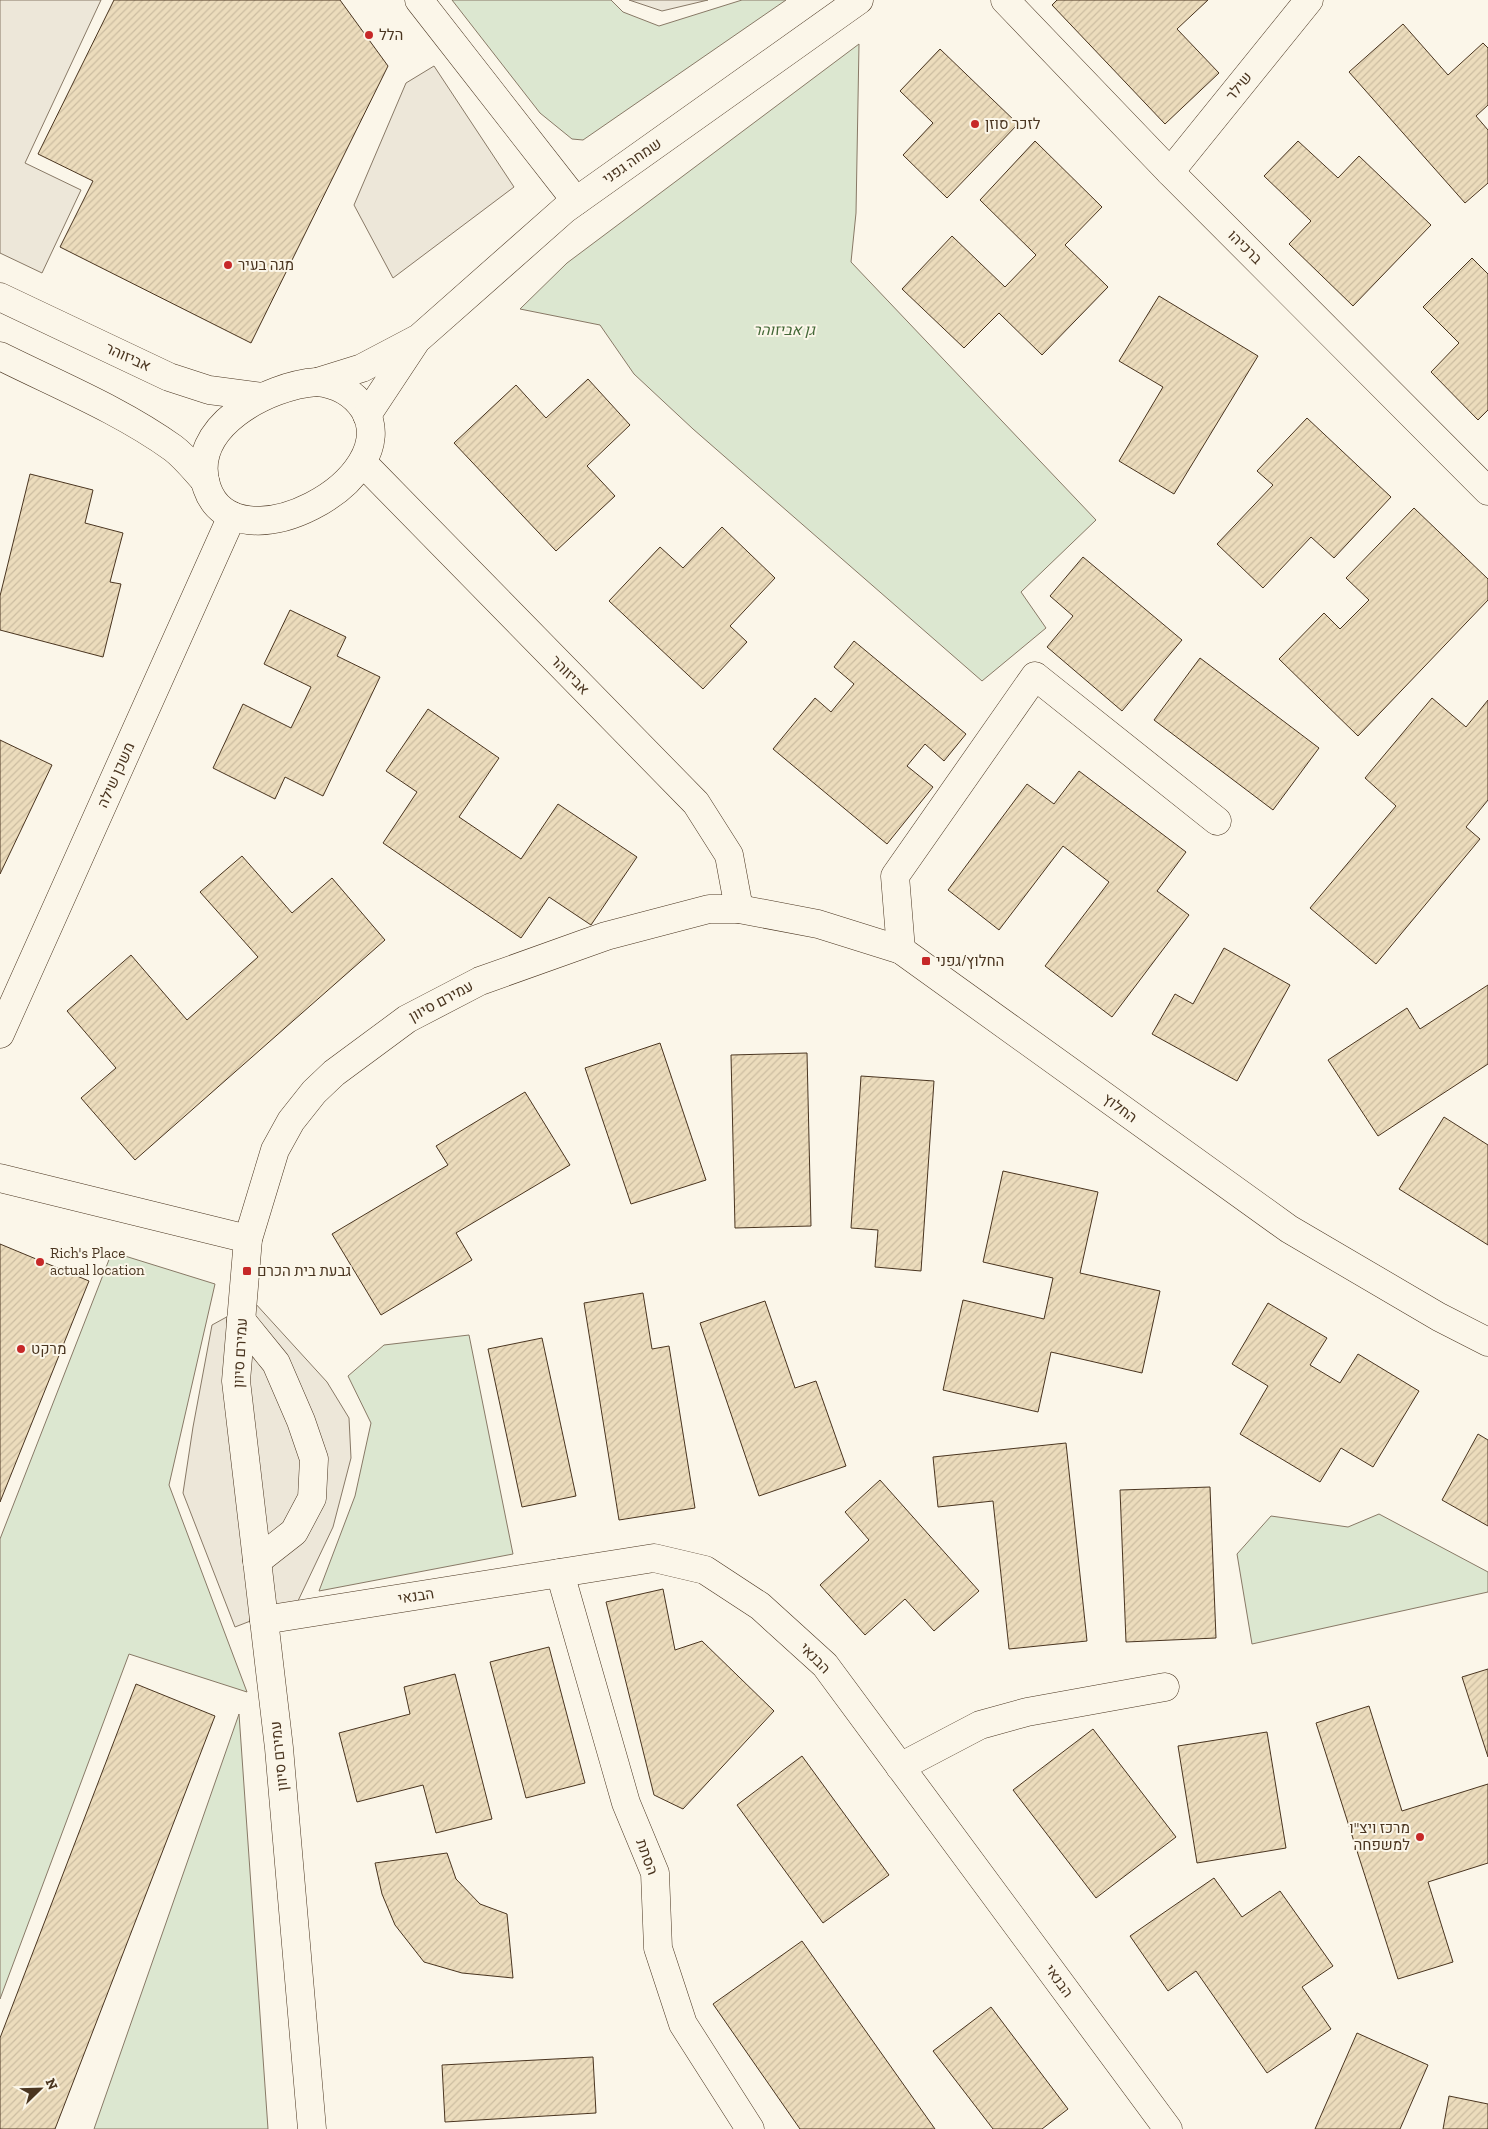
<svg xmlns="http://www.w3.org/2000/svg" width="1488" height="2129" font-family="'Zilla Slab',Heebo,serif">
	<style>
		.green { fill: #dce7d0; stroke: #887966 }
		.parking { fill: #ede7d9; stroke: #887966 }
		.building { fill: url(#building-hatch); stroke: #4a3520 }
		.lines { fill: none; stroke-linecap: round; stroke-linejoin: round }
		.minor-casing { stroke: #4a3520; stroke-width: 29 }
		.minor { stroke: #fbf6e9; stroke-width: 28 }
		.poi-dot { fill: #c62828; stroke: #fbf6e9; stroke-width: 2 }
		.labels { text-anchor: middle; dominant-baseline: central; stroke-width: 4; stroke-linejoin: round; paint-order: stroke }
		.poi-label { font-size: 15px; fill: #4a3520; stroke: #fbf6e9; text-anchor: start }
		.street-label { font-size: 15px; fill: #4a3520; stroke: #fbf6e9 }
		.park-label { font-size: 15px; font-style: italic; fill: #436837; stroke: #fbf6e9 }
	</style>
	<defs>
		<pattern id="building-hatch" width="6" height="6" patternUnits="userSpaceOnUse" patternTransform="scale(1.25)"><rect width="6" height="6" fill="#ecdcbc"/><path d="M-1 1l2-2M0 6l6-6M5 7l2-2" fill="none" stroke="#ccbda1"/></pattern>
	</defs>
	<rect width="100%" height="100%" fill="#fbf6e9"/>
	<g class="green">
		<polygon points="452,0 611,0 623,12 659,26 742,0 786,0 583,140 572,139 540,113"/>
		<polygon points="859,44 856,213 851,262 1096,520 1021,592 1046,628 982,681 693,429 634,374 600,325 520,309 567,263"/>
		<polygon points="112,1252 215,1284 169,1485 247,1692 129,1654 0,1999 0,1539"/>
		<polygon points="469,1335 513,1554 319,1591 355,1496 371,1423 348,1376 384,1345"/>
		<polygon points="1379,1514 1488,1572 1488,1592 1252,1644 1237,1554 1271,1516 1348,1527"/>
		<polygon points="239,1714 268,2129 94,2129"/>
	</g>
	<g class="parking">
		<polygon points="0,0 101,0 25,163 81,190 42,273 0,253"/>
		<polygon points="629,0 708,0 662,11"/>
		<polygon points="434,66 514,187 393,278 354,205 406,83"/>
		<polygon points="254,1302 327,1382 349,1418 351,1458 333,1527 297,1603 235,1627 183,1493 193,1427 212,1325"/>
	</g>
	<g class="building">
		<polygon points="114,0 340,0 388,66 251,343 60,247 93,181 38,154"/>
		<polygon points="1057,0 1208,0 1177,29 1219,73 1165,124 1052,5"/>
		<polygon points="1403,24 1448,75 1483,43 1488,48 1488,105 1476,116 1488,130 1488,183 1465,203 1349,72"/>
		<polygon points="940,49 1018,124 947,198 903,155 933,123 900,91"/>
		<polygon points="1035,141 1102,207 1065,245 1108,287 1042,355 999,313 964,348 902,289 952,236 1005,287 1036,255 980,200"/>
		<polygon points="1298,141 1338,178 1359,156 1431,225 1353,306 1289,244 1311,221 1264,176"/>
		<polygon points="1472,258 1488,274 1488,410 1478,420 1431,372 1459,343 1423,307"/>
		<polygon points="1159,296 1258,356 1174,494 1119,461 1163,387 1119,361"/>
		<polygon points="588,379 630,425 587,466 615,496 556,551 454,443 516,385 546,418"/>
		<polygon points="1307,418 1391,497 1334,558 1311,537 1263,588 1217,544 1273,485 1257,471"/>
		<polygon points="30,474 93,490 85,523 123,533 110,582 121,584 103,657 0,630 0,596"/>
		<polygon points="1414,508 1488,579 1488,600 1358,736 1279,659 1324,613 1340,629 1369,600 1346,578"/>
		<polygon points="722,527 775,578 730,626 747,642 703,689 609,601 660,547 683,568"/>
		<polygon points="1083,557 1182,640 1122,711 1047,647 1073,616 1050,596"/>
		<polygon points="290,610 346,637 337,656 380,677 323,796 285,777 275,799 213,768 243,704 291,728 311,687 264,664"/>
		<polygon points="854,641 966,734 944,761 925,744 907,766 933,787 887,844 773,749 815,698 831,712 854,684 834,667"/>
		<polygon points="1200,658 1319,748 1273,810 1154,720"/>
		<polygon points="1432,698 1466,727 1488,700 1488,800 1466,827 1480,839 1376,964 1310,908 1396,806 1365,778"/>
		<polygon points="428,709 499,758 459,817 521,859 558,804 637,857 591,925 549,897 521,938 383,843 417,792 386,771"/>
		<polygon points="0,740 52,765 0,874"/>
		<polygon points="1079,771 1186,852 1157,891 1189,915 1112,1017 1045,966 1109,882 1063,846 999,930 948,890 1027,784 1054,804"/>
		<polygon points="242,856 292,913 332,878 385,940 135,1160 81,1098 116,1068 67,1011 131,955 187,1020 258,957 200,892"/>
		<polygon points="1224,948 1290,985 1237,1081 1152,1034 1175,994 1193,1004"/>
		<polygon points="1488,985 1488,1064 1378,1136 1328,1060 1407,1008 1420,1029"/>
		<polygon points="660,1043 706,1180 631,1204 585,1068"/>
		<polygon points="807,1053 811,1226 735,1228 731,1055"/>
		<polygon points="861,1076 934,1081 921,1271 875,1267 878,1230 851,1228"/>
		<polygon points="525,1092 570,1165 456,1233 472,1260 381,1315 332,1234 448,1165 436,1146"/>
		<polygon points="1444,1117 1488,1145 1488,1245 1399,1189"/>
		<polygon points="1003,1171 1098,1192 1080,1273 1160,1291 1142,1373 1051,1352 1038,1412 943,1390 963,1300 1044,1319 1053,1278 983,1262"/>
		<polygon points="0,1244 89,1281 0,1502"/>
		<polygon points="643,1293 652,1349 669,1346 695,1508 619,1520 584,1303"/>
		<polygon points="765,1301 795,1388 816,1381 846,1466 759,1496 700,1323"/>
		<polygon points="1268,1303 1327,1338 1310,1365 1340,1383 1358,1354 1419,1391 1373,1467 1341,1448 1320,1482 1240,1434 1268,1386 1232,1364"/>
		<polygon points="542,1338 576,1496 522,1507 488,1349"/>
		<polygon points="1478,1434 1488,1440 1488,1526 1442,1500"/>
		<polygon points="1066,1443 1087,1641 1009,1649 993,1501 938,1507 933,1457"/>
		<polygon points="880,1480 979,1591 934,1631 905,1599 865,1635 820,1585 869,1540 845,1512"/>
		<polygon points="1210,1487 1216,1638 1126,1642 1120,1490"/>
		<polygon points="663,1589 675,1650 702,1641 774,1711 683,1809 654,1795 606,1602"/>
		<polygon points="549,1647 585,1783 526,1798 490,1662"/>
		<polygon points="1488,1669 1488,1757 1462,1677"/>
		<polygon points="455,1674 492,1819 436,1833 423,1785 357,1802 339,1733 410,1714 404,1687"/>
		<polygon points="136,1684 215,1716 55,2129 0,2129 0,2038"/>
		<polygon points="1369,1706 1402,1811 1488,1784 1488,1863 1428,1882 1453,1962 1398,1979 1316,1723"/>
		<polygon points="1093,1729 1176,1837 1096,1898 1013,1790"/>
		<polygon points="1267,1732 1286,1848 1197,1863 1178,1746"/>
		<polygon points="802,1756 889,1875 823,1923 737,1805"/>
		<polygon points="447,1853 456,1879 480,1904 507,1914 513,1978 462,1973 424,1962 395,1925 382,1894 375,1863"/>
		<polygon points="1214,1878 1242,1917 1280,1891 1333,1966 1302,1987 1331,2029 1267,2073 1196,1971 1168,1991 1130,1936"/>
		<polygon points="802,1941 935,2129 800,2129 713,2004"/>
		<polygon points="991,2007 1068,2109 1042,2129 993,2129 933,2051"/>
		<polygon points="1357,2033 1428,2065 1400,2129 1315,2129"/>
		<polygon points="593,2057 596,2113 445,2122 442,2065"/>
		<polygon points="1449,2096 1488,2104 1488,2129 1443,2129"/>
	</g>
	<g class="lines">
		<defs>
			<g id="minor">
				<polyline points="419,0 576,201"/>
				<polyline points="1005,0 1170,172 1488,491"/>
				<polyline points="1170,172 1309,0"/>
				<polyline points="0,297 169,377 209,390 262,397"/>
				<path d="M 0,356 C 58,385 120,410 173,448 C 185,457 195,470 205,481"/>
				<polyline points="317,382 362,368 419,338 565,209 859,0"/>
				<path d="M 317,382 C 337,384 353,392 364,409 C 407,480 235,570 207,488 C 186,427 269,385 317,382 Z"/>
				<polyline points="367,415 416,341"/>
				<polyline points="363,463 696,803 729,855 739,909"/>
				<polyline points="901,950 895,876 1035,676 1217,821"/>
				<polyline points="0,1034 232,516"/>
				<polyline points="0,1178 248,1239"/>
				<polyline points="241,1320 276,1363 301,1421 314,1459 312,1498 294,1532 257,1561"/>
				<polyline points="560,1573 626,1803 655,1873 658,1948 683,2024 750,2129"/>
				<polyline points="264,1620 654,1558 705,1570 760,1606 825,1665 1168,2129"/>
				<polyline points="900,1767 980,1725 1027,1712 1165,1687"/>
				<polyline points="312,2129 279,1748 236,1381 248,1239 275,1150 291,1121 314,1092 334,1073 407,1019 480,981 606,936 709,909 739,909 818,924 901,950 1289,1229 1439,1317 1488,1342"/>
			</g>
		</defs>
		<use href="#minor" class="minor-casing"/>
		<use href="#minor" class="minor"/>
	</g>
	<g class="poi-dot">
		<circle cx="369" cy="35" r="5"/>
		<circle cx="975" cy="124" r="5"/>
		<circle cx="228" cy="265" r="5"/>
		<rect x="921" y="956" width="10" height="10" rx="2.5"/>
		<circle cx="40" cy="1262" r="5"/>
		<rect x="242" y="1266" width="10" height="10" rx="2.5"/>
		<circle cx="21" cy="1349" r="5"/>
		<circle cx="1420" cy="1837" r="5"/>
	</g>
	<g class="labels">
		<g class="poi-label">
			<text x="379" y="35">הלל</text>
			<text x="985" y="124">לזכר סוזן</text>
			<text x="238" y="265">מגה בעיר</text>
			<text x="936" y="961">החלוץ/גפני</text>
			<text x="50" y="1253">Rich's Place<tspan x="50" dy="17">actual location</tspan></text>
			<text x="257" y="1271">גבעת בית הכרם</text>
			<text x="31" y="1349">מרקט</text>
			<text x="1410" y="1828" text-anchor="end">מרכז ויצ"ו<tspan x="1410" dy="17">למשפחה</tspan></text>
		</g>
		<g class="street-label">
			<text transform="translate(1239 86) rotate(-51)">שילר</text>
			<text transform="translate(632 161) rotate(-35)">שמחה גפני</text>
			<text transform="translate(1245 247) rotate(45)">ברכיהו</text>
			<text transform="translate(128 357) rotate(25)">אביזוהר</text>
			<text transform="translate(570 675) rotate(46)">אביזוהר</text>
			<text transform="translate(116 775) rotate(-66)">משכן שילה</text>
			<text transform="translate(441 1001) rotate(-28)">עמירם סיוון</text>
			<text transform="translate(1120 1108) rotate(36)">החלוץ</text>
			<text transform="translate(240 1353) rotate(-87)">עמירם סיוון</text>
			<text transform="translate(416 1596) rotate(-9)">הבנאי</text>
			<text transform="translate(815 1658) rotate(45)">הבנאי</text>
			<text transform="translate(279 1756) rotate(-96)">עמירם סיוון</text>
			<text transform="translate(647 1857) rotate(70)">הסתת</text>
			<text transform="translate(1059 1981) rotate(54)">הבנאי</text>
		</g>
		<g class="park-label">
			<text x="784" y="330">גן אביזוהר</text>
		</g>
	</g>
	<g transform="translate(40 2089) rotate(67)" stroke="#fbf6e9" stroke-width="4" paint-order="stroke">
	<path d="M0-4L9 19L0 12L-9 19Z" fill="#4a3520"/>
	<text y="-8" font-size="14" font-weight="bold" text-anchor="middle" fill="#4a3520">N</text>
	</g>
</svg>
